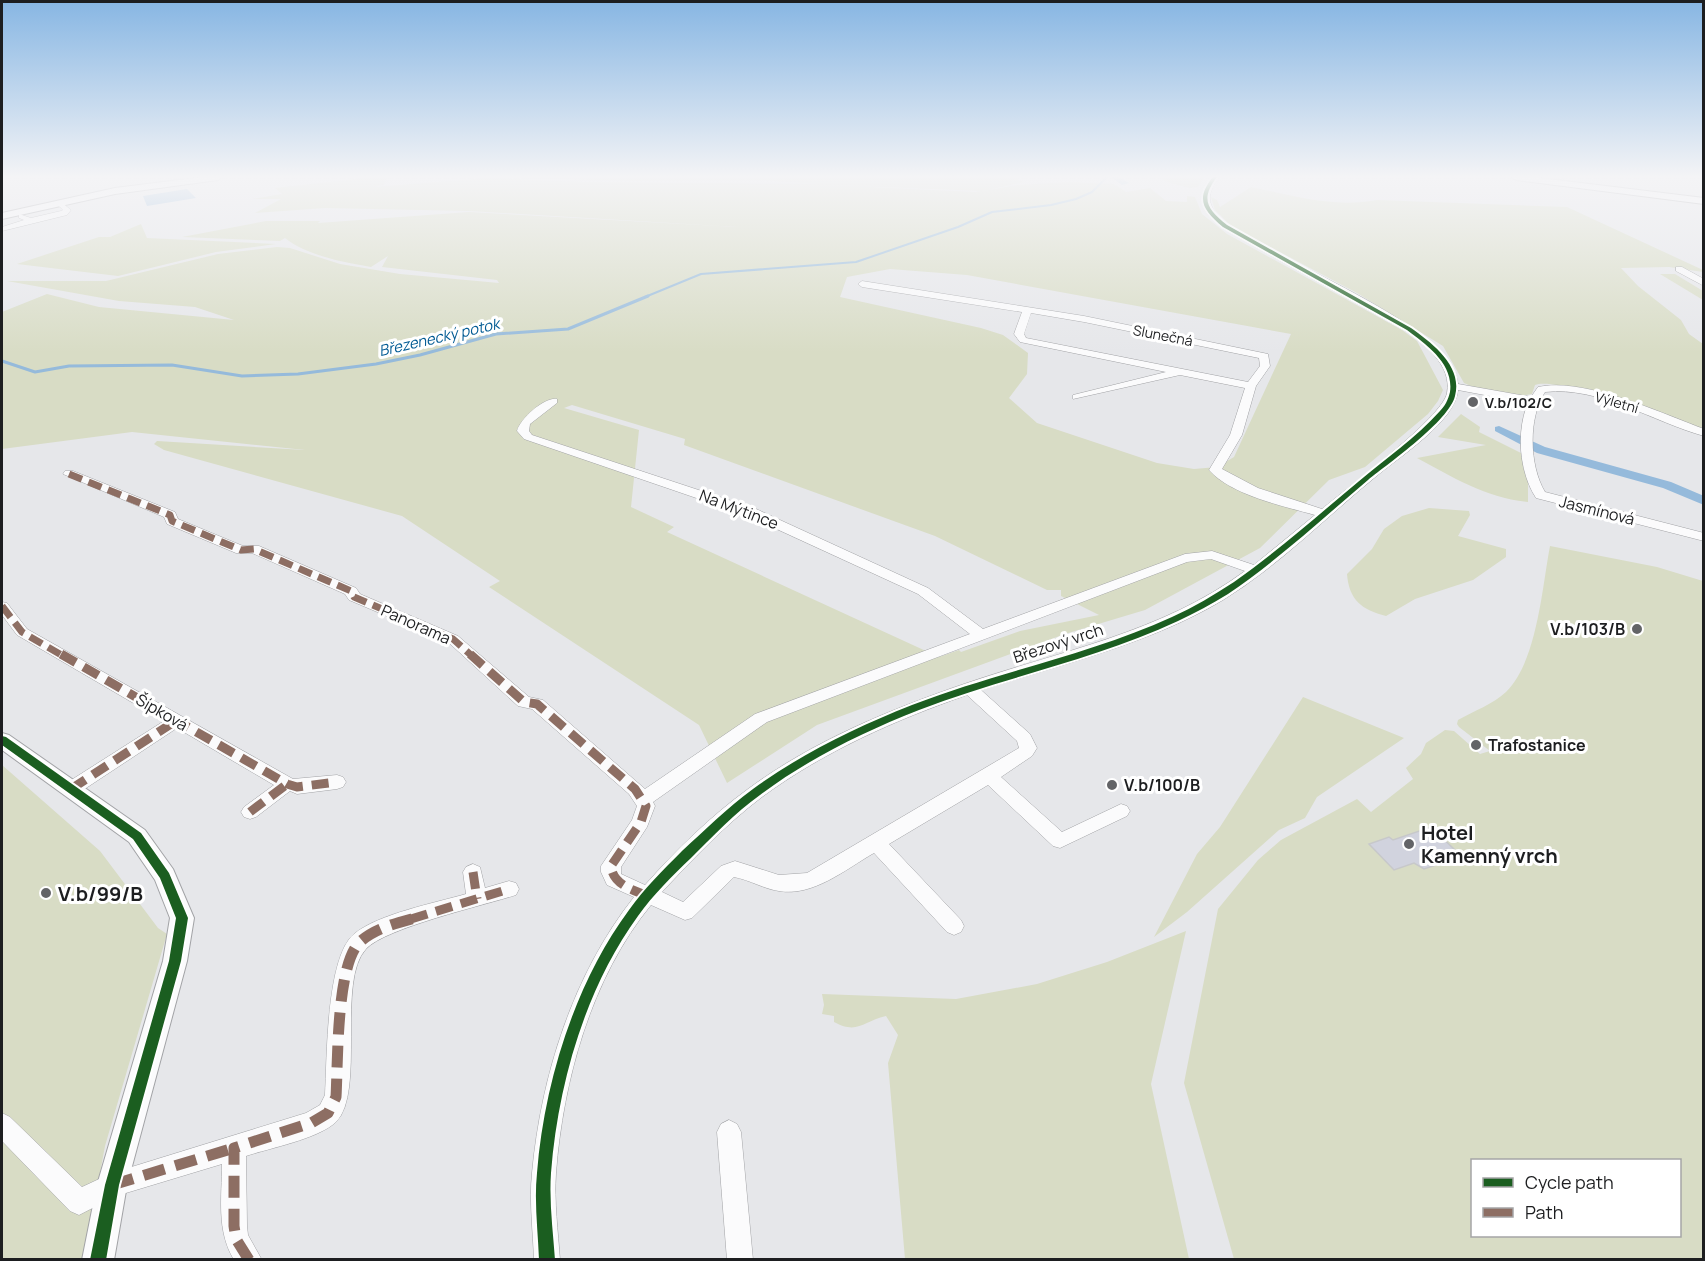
<svg xmlns="http://www.w3.org/2000/svg" width="1705" height="1261" font-family="Manrope,sans-serif">
	<style>
		.green { fill: #d8dcc5; fill-rule: evenodd }
		.water { fill: #95badb }
		.lines { fill: none; stroke-linecap: round; stroke-linejoin: round }
		.stream-far1 { stroke: #95badb; stroke-width: 2 }
		.stream { stroke: #95badb; stroke-width: 3 }
		.canal { fill: #95badb; fill-rule: evenodd }
		.building { fill: #d1d3de; stroke: #c7c8ca; stroke-width: 1.5 }
		.minor-casing { stroke: #a2a3a6; stroke-width: 1 }
		.tertiary-casing { stroke: #a2a3a6; stroke-width: 2 }
		.minor { fill: #fbfbfc; fill-rule: evenodd }
		.tertiary { fill: #fbfbfc; fill-rule: evenodd }
		.quiet-far2 { stroke: #8d6e63; stroke-width: 7; stroke-dasharray: 14 7; stroke-linecap: butt }
		.quiet-far1 { stroke: #8d6e63; stroke-width: 9; stroke-dasharray: 17 9; stroke-linecap: butt }
		.quiet { stroke: #8d6e63; stroke-width: 11; stroke-dasharray: 22 11; stroke-linecap: butt }
		.cycleway-casing { stroke: #fff; stroke-width: 4 }
		.cycleway { fill: #1b5e20; fill-rule: evenodd }
		.poi-dot { fill: #636467; stroke: #fff; stroke-width: 2 }
		.labels { text-anchor: middle; dominant-baseline: central; stroke-width: 6; stroke-linejoin: round; paint-order: stroke }
		.far-street-label { font-size: 14px; fill: #1d1e20; stroke: #fff }
		.far-poi-label { font-size: 14px; font-weight: bold; fill: #1d1e20; stroke: #fff; text-anchor: start }
		.far-water-label { font-size: 15px; font-style: italic; fill: #015a93; stroke: #fff }
		.street-label { font-size: 16px; fill: #1d1e20; stroke: #fff }
		.poi-label { font-size: 16px; font-weight: bold; fill: #1d1e20; stroke: #fff; text-anchor: start }
		.near-poi-label { font-size: 20px; font-weight: bold; fill: #1d1e20; stroke: #fff; text-anchor: start }
	</style>
	<rect width="100%" height="100%" fill="#e6e7ea"/>
	<g class="green">
		<path d="M 374,177 L 387,177 L 384,185 L 373,187 L 489,178 L 584,182 L 819,184 L 757,180 L 633,181 L 483,177 L 1012,177 L 1024,182 L 983,191 L 829,185 L 975,192 L 1018,185 L 1068,182 L 1114,184 L 1126,192 L 1150,188 L 1166,201 L 1187,202 L 1187,196 L 1195,197 L 1202,214 L 1227,234 L 1402,330 L 1417,341 L 1443,390 L 1438,401 L 1428,414 L 1365,467 L 1329,480 L 1260,548 L 1145,610 L 1065,634 L 817,725 L 727,783 L 699,725 L 489,587 L 500,581 L 402,516 L 164,450 L 154,444 L 157,441 L 305,450 L 132,432 L 2,449 L 2,312 L 47,294 L 99,307 L 234,320 L 195,307 L 119,301 L 7,281 L 106,281 L 218,254 L 277,247 L 290,248 L 340,264 L 400,274 L 499,283 L 497,280 L 382,267 L 388,256 L 371,267 C 343,262 308,256 285,238 L 280,241 L 182,237 L 266,221 L 320,221 L 318,223 L 469,212 L 737,227 L 469,211 L 325,208 L 255,213 L 281,199 L 252,199 L 282,194 L 275,188 ZM 890,269 L 967,275 L 1291,334 L 1234,457 L 1217,467 L 1194,469 L 1157,463 L 1037,423 L 1009,398 L 1027,374 L 1028,353 L 1003,335 L 981,328 L 840,297 L 847,277 ZM 572,405 L 685,439 L 684,445 L 935,536 L 1047,590 L 1061,590 L 1061,596 L 1099,615 L 1020,631 L 961,652 L 959,650 L 939,657 L 667,532 L 674,527 L 631,507 L 639,430 L 564,408 Z"/>
		<polygon points="1163,177 1205,177 1198,187 1189,188 1164,181"/>
		<path d="M 1251,187 C 1295,196 1332,208 1377,200 L 1567,207 L 1703,270 L 1703,272 L 1669,267 L 1621,268 L 1638,286 L 1681,320 L 1689,334 L 1703,344 L 1703,430 C 1674,420 1558,376 1535,385 L 1532,394 L 1526,395 C 1506,395 1482,392 1464,383 L 1443,346 L 1357,293 L 1231,226 L 1215,210 L 1211,197 L 1217,200 L 1220,207 Z"/>
		<polygon points="141,224 147,238 276,244 216,252 118,276 17,264 99,237 110,237"/>
		<polygon points="1660,274 1675,274 1703,291 1703,300"/>
		<path d="M 1461,414 L 1480,427 L 1479,432 L 1525,455 L 1528,474 L 1528,502 C 1487,498 1452,477 1417,458 L 1486,445 L 1438,437 Z"/>
		<path d="M 1429,508 L 1469,511 L 1470,515 L 1458,536 L 1506,549 L 1506,557 L 1473,580 L 1415,599 L 1386,616 C 1362,610 1349,600 1347,574 L 1372,549 L 1384,529 L 1402,516 Z"/>
		<path d="M 1550,546 L 1657,567 L 1703,581 L 1703,1259 L 1234,1259 L 1184,1083 L 1218,909 L 1258,860 L 1281,840 L 1357,799 L 1371,812 L 1413,779 L 1406,768 L 1421,754 L 1426,743 L 1445,730 L 1454,731 L 1480,754 L 1490,751 L 1459,727 L 1457,724 L 1458,720 C 1474,711 1493,704 1506,692 C 1537,662 1542,588 1550,546 ZM 1472,1160 L 1680,1160 L 1680,1236 L 1472,1236 Z"/>
		<polygon points="1303,697 1404,738 1317,797 1305,818 1279,830 1187,912 1154,937 1197,854 1220,827"/>
		<polygon points="2,765 100,851 158,928 167,934 105,1146 84,1259 2,1259"/>
		<path d="M 1186,931 L 1151,1084 L 1189,1259 L 905,1259 L 888,1063 L 898,1035 L 886,1016 C 863,1021 858,1035 834,1022 L 834,1016 L 822,1014 L 824,1005 L 822,994 L 956,999 L 1037,984 L 1107,962 Z"/>
	</g>
	<polygon class="water" points="187,189 196,198 147,206 143,196"/>
	<g class="lines">
		<polyline class="stream-far1" points="645,297 701,274 856,262 958,227 992,212 1051,205 1076,199 1092,192 1107,177"/>
		<polyline class="stream" points="2,361 35,372 69,366 172,365 242,376 298,374 376,364 420,355 496,334 568,329 648,296"/>
		<g class="canal">
			<polygon points="1111,177 1119,177 1129,183 1122,185"/>
			<polygon points="1499,426 1545,447 1671,482 1704,496 1704,505 1663,488 1537,453 1495,431 1495,427"/>
		</g>
	</g>
	<polygon class="building" points="1431,827 1457,852 1439,858 1439,864 1424,869 1414,863 1394,870 1369,844 1389,837 1393,840"/>
	<g class="lines">
		<defs>
			<g id="minor">
				<path d="M 1212,177 L 1219,177 C 1207,193 1206,204 1221,219 C 1270,260 1451,322 1458,384 L 1531,397 L 1538,387 C 1583,377 1661,413 1704,429 L 1704,436 C 1653,422 1600,386 1545,392 C 1528,418 1529,465 1545,492 L 1704,533 L 1704,541 L 1536,498 C 1519,472 1516,431 1528,403 L 1458,390 C 1455,421 1402,455 1379,474 C 1327,516 1280,565 1223,600 C 1149,644 1062,664 981,690 L 1030,734 L 1037,748 L 1032,756 L 1001,777 L 1062,832 L 1121,804 L 1127,806 L 1130,811 L 1127,816 L 1060,848 L 1053,846 L 988,785 L 889,844 L 961,920 L 964,926 L 961,932 L 954,935 L 947,932 L 874,853 C 846,869 813,897 779,891 C 764,889 750,880 734,877 L 692,918 L 685,920 L 651,905 C 591,978 563,1081 556,1173 C 554,1202 558,1231 560,1260 L 534,1260 C 533,1231 529,1201 532,1173 C 541,1076 573,974 634,897 L 607,885 L 601,872 L 601,866 L 632,820 L 637,806 L 629,794 L 532,709 L 518,706 L 448,642 L 349,600 L 345,594 L 252,553 L 236,553 L 167,524 L 164,517 L 63,474 L 65,471 L 73,471 L 175,512 L 178,519 L 243,546 L 259,546 L 356,588 L 360,594 L 458,636 L 529,697 L 543,700 L 645,789 L 755,714 L 970,634 L 918,594 L 746,515 L 524,439 L 517,431 C 520,419 544,397 557,399 L 557,403 L 530,424 L 529,431 L 532,435 L 756,509 L 928,588 L 983,629 L 1185,554 L 1212,551 L 1254,565 L 1315,515 C 1283,506 1231,495 1209,470 L 1230,435 L 1245,388 L 1180,375 L 1073,399 L 1073,395 L 1166,372 L 1020,342 L 1014,334 L 1022,312 L 862,287 L 858,284 L 862,281 L 1084,316 L 1268,354 L 1270,366 L 1256,386 L 1242,435 L 1222,469 L 1258,488 L 1322,509 C 1346,489 1443,417 1447,393 C 1452,365 1426,346 1406,331 L 1222,228 C 1202,211 1194,200 1212,177 ZM 1031,313 L 1084,322 L 1259,358 L 1260,366 L 1248,382 L 1026,338 L 1024,334 ZM 1211,559 L 1245,571 C 1161,633 1060,651 964,684 C 889,710 813,741 748,789 C 711,816 676,850 645,885 L 621,874 L 621,867 L 647,827 L 655,806 L 653,802 L 767,722 L 1187,562 ZM 967,695 L 1017,741 L 1019,748 L 807,873 L 779,875 L 735,861 L 721,866 L 683,902 L 662,892 C 693,859 725,825 762,797 C 823,752 895,720 967,695 Z"/>
				<polygon points="61,202 71,210 67,215 2,231 2,227 24,220 19,218 19,214 31,218 61,211 63,210 57,204"/>
				<polygon points="1676,267 1682,267 1704,279 1704,286 1676,271"/>
				<polygon points="2,602 7,603 27,629 293,779 337,775 343,777 346,782 343,787 337,789 297,794 290,791 256,817 250,819 244,817 241,812 244,807 274,785 177,728 77,794 71,796 65,794 62,789 65,784 164,721 17,635 2,615"/>
				<path d="M 473,864 L 480,867 L 485,888 L 509,881 L 516,883 L 519,889 L 516,895 C 485,905 385,928 366,949 C 336,981 366,1092 336,1122 C 318,1139 270,1148 246,1156 L 247,1226 L 248,1235 L 262,1260 L 234,1260 C 216,1230 222,1197 222,1164 L 116,1196 L 79,1215 L 70,1211 L 2,1141 L 2,1113 L 10,1117 L 82,1187 L 112,1173 L 306,1113 L 320,1105 L 325,1095 C 327,1059 326,957 354,934 C 378,914 435,903 466,894 L 463,872 L 466,867 Z"/>
				<polygon points="729,1120 737,1124 741,1132 753,1260 727,1260 717,1132 721,1124"/>
			</g>
			<g id="tertiary">
				<polygon points="203,177 222,177 218,180 115,194 2,219 2,213 115,188"/>
				<polygon points="1512,177 1532,177 1704,198 1704,204 1516,180"/>
				<polygon points="2,733 9,735 145,830 173,869 194,918 187,961 127,1185 114,1260 82,1260 97,1185 163,961 170,918 155,880 129,842 2,750"/>
			</g>
		</defs>
		<use href="#minor" class="minor-casing"/>
		<use href="#tertiary" class="tertiary-casing"/>
		<use href="#minor" class="minor"/>
		<use href="#tertiary" class="tertiary"/>
		<g class="quiet-far2">
			<polyline points="69,474 170,515 172,521 241,550 254,549 351,591 354,597 453,639 472,656"/>
			<polyline points="2,606 22,632 63,656"/>
		</g>
		<g class="quiet-far1">
			<polyline points="61,654 287,784 297,787 337,782"/>
			<path d="M 470,654 L 524,702 L 537,704 L 635,789 L 646,806 L 641,822 L 611,866 C 613,885 632,889 647,896"/>
			<polyline points="71,789 177,720"/>
			<polyline points="250,812 287,784"/>
			<polyline points="473,872 477,899"/>
			<polyline points="411,919 509,889"/>
		</g>
		<g class="quiet">
			<polyline points="112,1185 234,1148"/>
			<path d="M 249,1260 L 236,1239 L 234,1226 L 234,1148 L 311,1123 L 328,1113 L 336,1097 C 338,1064 336,961 361,941 C 376,928 397,923 415,918"/>
		</g>
		<defs>
			<g id="cycleway">
				<path d="M 1213,177 L 1217,177 C 1200,199 1207,209 1227,225 L 1411,328 C 1432,343 1463,366 1455,396 C 1449,421 1389,463 1368,480 C 1322,519 1278,560 1228,594 C 1212,604 1195,613 1178,621 C 1095,660 1004,677 919,710 C 863,732 808,759 760,795 C 735,813 713,836 691,858 C 672,876 653,895 638,916 C 585,989 558,1084 551,1173 C 549,1202 553,1231 555,1260 L 539,1260 C 538,1231 534,1202 537,1173 C 544,1083 575,983 629,910 C 644,889 663,870 682,851 C 705,830 727,808 753,789 C 801,754 856,727 912,705 C 997,672 1089,655 1172,617 C 1194,607 1214,595 1234,582 C 1278,551 1317,516 1358,482 C 1385,459 1416,438 1440,411 C 1445,406 1448,400 1450,392 C 1454,364 1427,345 1407,330 L 1223,227 C 1203,210 1195,199 1213,177 Z"/>
				<polygon points="2,736 6,737 141,833 169,873 188,918 181,961 119,1185 106,1260 90,1260 105,1185 169,961 176,918 160,878 133,839 2,745"/>
			</g>
		</defs>
		<use href="#cycleway" class="cycleway-casing"/>
		<use href="#cycleway" class="cycleway"/>
	</g>
	<linearGradient id="sky" x2="0" y2="1"><stop stop-color="#87b6e3"/><stop offset="0.5" stop-color="#f4f4f6"/><stop offset="1" stop-color="#f4f4f6" stop-opacity="0"/></linearGradient>
	<rect width="1705" height="353" fill="url(#sky)"/>
	<g class="poi-dot">
		<circle cx="1473" cy="402" r="6"/>
		<circle cx="1637" cy="629" r="6"/>
		<circle cx="1476" cy="745" r="6"/>
		<circle cx="1112" cy="785" r="6"/>
		<circle cx="1409" cy="844" r="6"/>
		<circle cx="46" cy="893" r="6"/>
	</g>
	<g class="labels">
		<g class="far-street-label">
			<text transform="translate(1163 335) rotate(11)">Slunečná</text>
			<text transform="translate(1617 402) rotate(16)">Výletní</text>
		</g>
		<g class="far-poi-label">
			<text x="1485" y="402">V.b/102/C</text>
		</g>
		<g class="far-water-label">
			<text transform="translate(439 337) rotate(-13)">Březenecký potok</text>
		</g>
		<g class="street-label">
			<text transform="translate(739 509) rotate(21)">Na Mýtince</text>
			<text transform="translate(1597 510) rotate(14)">Jasmínová</text>
			<text transform="translate(416 624) rotate(24)">Panorama</text>
			<text transform="translate(1058 643) rotate(-18)">Březový vrch</text>
			<text transform="translate(162 712) rotate(30)">Šípková</text>
		</g>
		<g class="poi-label">
			<text x="1625" y="629" text-anchor="end">V.b/103/B</text>
			<text x="1488" y="745">Trafostanice</text>
			<text x="1124" y="785">V.b/100/B</text>
		</g>
		<g class="near-poi-label">
			<text x="1421" y="832">Hotel<tspan x="1421" dy="23">Kamenný vrch</tspan></text>
			<text x="58" y="893">V.b/99/B</text>
		</g>
	</g>
	<rect width="1705" height="1261" fill="none" stroke="#1d1e20" stroke-width="6"/>
	<rect x="1471" y="1159" width="210" height="78" fill="#ffffff" stroke="#a5a5a6" stroke-width="1.5"/>
	<rect x="1483" y="1178" width="30" height="9" fill="#1b5e20" stroke="#a5a5a6" stroke-width="1.5"/>
	<text x="1525" y="1189" font-size="18" fill="#1d1e20">Cycle path</text>
	<rect x="1483" y="1208" width="30" height="9" fill="#8d6e63" stroke="#a5a5a6" stroke-width="1.5"/>
	<text x="1525" y="1219" font-size="18" fill="#1d1e20">Path</text>
</svg>
